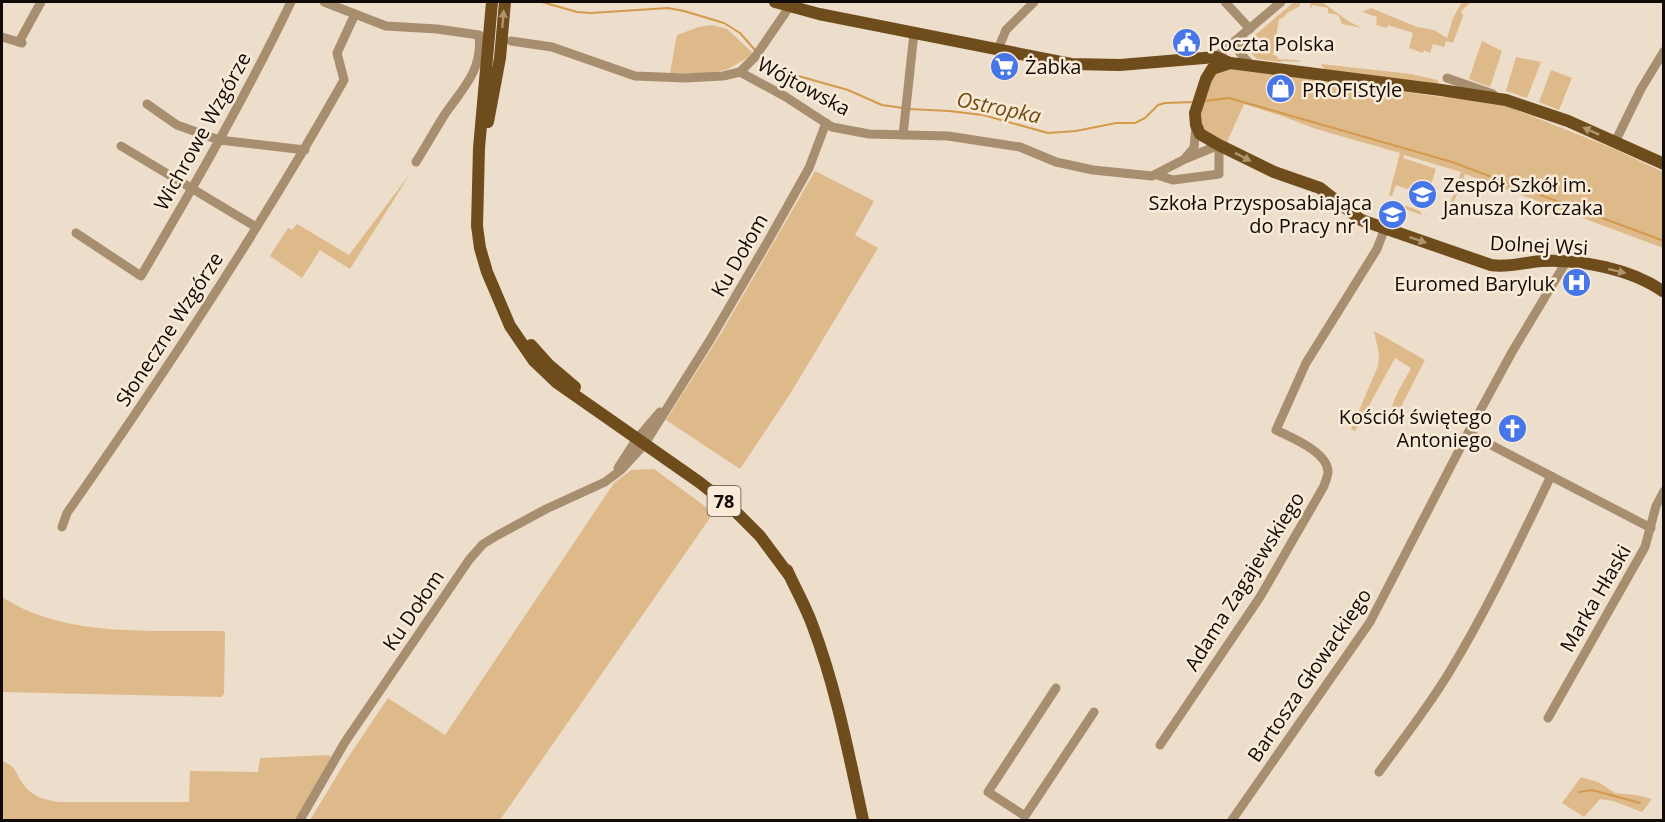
<svg xmlns="http://www.w3.org/2000/svg" width="1665" height="822" font-family="'Open Sans',sans-serif">
	<style>
		.green { fill: #deb98a }
		.lines { fill: none; stroke-linecap: round; stroke-linejoin: round }
		.stream { stroke: #d39a4c; stroke-width: 2 }
		.minor { stroke: #a78e6f; stroke-width: 9 }
		.major { stroke: #6f4c1b; stroke-width: 12 }
		.oneway { fill: #ae9470 }
		.labels { text-anchor: middle; dominant-baseline: central; stroke-width: 5; stroke-linejoin: round; paint-order: stroke }
		.shield { fill: #faebd8; stroke: #564e45; stroke-width: 1.5 }
		.shield-label { font-size: 18px; font-weight: bold; fill: #100b06 }
		.poi-label { font-size: 20px; fill: #100b06; stroke: #faebd8; text-anchor: start }
		.street-label { font-size: 20px; fill: #100b06; stroke: #faebd8 }
		.water-label { font-size: 21px; font-style: italic; fill: #724b0f; stroke: #faebd8 }
	</style>
	<rect width="100%" height="100%" fill="#edddcb"/>
	<g class="green">
		<path d="M 1294,2 L 1300,2 L 1300,6 L 1287,13 L 1283,18 L 1279,19 L 1273,55 L 1277,56 L 1278,59 C 1286,60 1293,59 1301,61 L 1300,62 L 1283,61 L 1280,62 L 1257,59 L 1248,50 L 1248,41 Z"/>
		<polygon points="1310,2 1322,2 1348,21 1362,28 1342,24 1338,15 1328,13 1328,8 1312,5 1311,10"/>
		<polygon points="1462,2 1470,3 1461,11 1463,16 1453,43 1446,41 1444,47 1433,44 1430,53 1424,50 1423,53 1409,48 1413,33 1388,25 1387,28 1376,25 1377,17 1362,12 1371,8 1417,27 1434,30 1447,38 1453,18"/>
		<polygon points="712,25 727,29 754,54 728,69 707,74 670,73 677,35 699,27"/>
		<polygon points="1482,41 1502,51 1490,87 1469,79"/>
		<polygon points="1516,57 1541,62 1527,98 1506,91"/>
		<polygon points="1321,64 1411,74 1437,80 1439,83 1436,86 1335,73 1323,68"/>
		<path d="M 1224,67 L 1434,96 L 1499,103 L 1612,148 L 1663,172 L 1663,248 L 1465,174 L 1448,217 L 1446,216 L 1461,172 L 1404,155 L 1403,158 L 1436,169 L 1431,185 L 1437,187 L 1436,190 L 1407,189 L 1396,185 L 1392,196 L 1389,195 L 1400,153 L 1316,129 L 1282,116 L 1244,104 L 1227,142 L 1204,130 C 1196,109 1210,92 1214,72 Z"/>
		<polygon points="1551,70 1572,78 1559,110 1539,102"/>
		<polygon points="815,171 874,201 855,235 878,248 790,394 740,469 666,420 723,330"/>
		<polygon points="410,174 350,269 320,250 302,278 270,256 288,228 292,230 297,224 349,255"/>
		<polygon points="1398,203 1420,211 1422,215 1402,208 1400,212 1390,208 1393,204"/>
		<path d="M 1374,331 L 1425,360 L 1391,426 C 1386,407 1403,384 1411,368 L 1395,358 L 1355,431 L 1351,429 L 1378,366 L 1379,354 Z"/>
		<polygon points="654,469 706,507 712,515 500,820 310,820 347,759 388,698 445,735 614,483 631,470"/>
		<path d="M 2,597 C 64,638 151,630 223,631 L 225,633 L 224,694 L 221,697 L 2,692 Z"/>
		<path d="M 328,755 L 331,757 L 295,820 L 2,820 L 2,761 C 16,767 14,769 21,781 C 30,796 44,800 59,802 L 189,802 L 190,771 L 258,772 L 260,758 Z"/>
		<polygon points="1581,777 1598,782 1615,793 1636,795 1652,799 1642,812 1613,801 1600,799 1584,817 1562,803"/>
	</g>
	<g class="lines">
		<g class="stream">
			<polyline points="458,2 463,2"/>
			<polyline points="542,2 577,12 591,13 668,8 684,11 724,23 740,33 755,50"/>
			<polyline points="759,55 777,70 848,90 882,105 903,108"/>
			<polyline points="1204,101 1229,98 1452,162 1664,241"/>
			<polyline points="909,109 949,111 983,115 1048,133 1076,131 1116,123 1135,123 1145,118 1158,105 1165,103 1195,102"/>
			<polyline points="1579,792 1592,790 1640,803"/>
		</g>
		<g class="minor">
			<path d="M 324,2 L 386,26 L 437,29 L 479,35 C 483,70 463,88 445,114 C 435,130 426,146 416,162"/>
			<polyline points="1225,2 1250,29"/>
			<polyline points="1242,36 1240,53 1251,65"/>
			<polyline points="2,37 22,43"/>
			<polyline points="511,41 552,47 635,76 685,78 723,76 740,72 786,97 832,127 869,134 948,136 1020,147 1056,162 1093,170 1152,176 1185,159 1219,145 1219,174 1173,180 1157,175"/>
			<polyline points="19,42 41,2"/>
			<polyline points="998,49 1006,30 1034,2"/>
			<polyline points="1214,61 1216,57 1281,2"/>
			<polyline points="740,72 755,57 790,6"/>
			<polyline points="1447,78 1493,94"/>
			<polyline points="147,104 177,125 219,140 305,150"/>
			<polyline points="903,135 914,33"/>
			<polyline points="1615,142 1641,89 1664,51"/>
			<polyline points="121,146 256,227"/>
			<polyline points="1186,157 1194,148 1196,126"/>
			<path d="M 76,233 L 141,276 C 194,186 246,96 291,2"/>
			<polyline points="1468,433 1651,528"/>
			<polyline points="618,468 636,440 660,412"/>
			<path d="M 62,527 L 67,513 C 165,373 260,229 344,80 L 337,53 L 355,14"/>
			<polyline points="1056,688 988,792 1025,816 1094,712"/>
			<polyline points="1548,718 1645,547 1656,506 1664,491"/>
			<path d="M 1160,745 L 1260,597 L 1324,486 C 1325,482 1328,476 1328,472 C 1328,452 1292,438 1276,430 L 1306,363 L 1377,249 L 1385,228"/>
			<path d="M 1379,772 C 1403,739 1429,706 1450,671 C 1488,608 1519,542 1551,476"/>
			<polyline points="300,820 345,742 469,560 483,544 498,535 546,509 605,482 621,470 644,445 710,340 768,241 809,168 826,123"/>
			<polyline points="1232,820 1370,622 1468,433 1512,352 1566,262"/>
		</g>
		<g class="major">
			<polyline points="492,2 479,148 477,226 480,248 487,272 510,326 534,361 556,382 699,482 731,507 760,536 789,575"/>
			<polyline points="775,2 819,14 1071,64 1120,65 1216,57 1230,63 1441,90 1506,100 1568,121 1664,164"/>
			<path d="M 1230,63 L 1212,69 L 1206,79 L 1195,113 L 1196,125 L 1200,134 L 1219,145 L 1274,172 L 1320,188 L 1361,220 L 1491,265 C 1508,268 1525,262 1542,261 C 1580,259 1632,269 1664,292"/>
			<polyline points="488,122 500,58 505,2"/>
			<polyline points="531,345 548,364 575,387"/>
			<path d="M 787,570 C 795,588 805,605 812,624 C 836,687 849,755 863,820"/>
		</g>
	</g>
	<defs><path id="oneway-solid" d="M-6-.8H1V-3.2L6.5 0L1 3.2V.8H-6Z" transform="scale(1.5)"/></defs>
	<g class="oneway">
		<use href="#oneway-solid" transform="translate(503 19) rotate(-85)"/>
		<use href="#oneway-solid" transform="translate(1591 131) rotate(-156)"/>
		<use href="#oneway-solid" transform="translate(1243 157) rotate(27)"/>
		<use href="#oneway-solid" transform="translate(1418 240) rotate(19)"/>
		<use href="#oneway-solid" transform="translate(1617 271) rotate(13)"/>
	</g>
	<defs>
		<symbol id="civic-disc" viewBox="-11 -11 22 22"><circle r="9.5" fill="#4776e8" stroke="#faebd8"/><path d="M-.6-6.5H3V-4.5H.6V-3L4-1V1h2V6H-6V1h2V-1L-.6-3ZM-1.2 2.5V6h2.4V2.5Z" fill="#fff"/></symbol>
		<symbol id="supermarket-disc" viewBox="-11 -11 22 22"><circle r="9.5" fill="#4776e8" stroke="#faebd8"/><path d="M-6-5.5h2.5l.6 2H6L4.5 2H-2.5L-4.4-4H-6ZM-1.5 3.2a1.3 1.3 0 1 0 .1 0ZM3 3.2a1.3 1.3 0 1 0 .1 0Z" fill="#fff"/></symbol>
		<symbol id="shop-disc" viewBox="-11 -11 22 22"><circle r="9.5" fill="#4776e8" stroke="#faebd8"/><path d="M-5-2.5h2.3a2.7 3.5 0 0 1 5.4 0H5L5.5 6h-11ZM-1.5-2.5h3a1.5 2.3 0 0 0-3 0Z" fill="#fff"/></symbol>
		<symbol id="school-disc" viewBox="-11 -11 22 22"><circle r="9.5" fill="#4776e8" stroke="#faebd8"/><path d="M0-5L7-2L0 1L-7-2ZM-4 1L0 2.5L4 1V4Q0 6-4 4Z" fill="#fff"/></symbol>
		<symbol id="hospital-disc" viewBox="-11 -11 22 22"><circle r="9.5" fill="#4776e8" stroke="#faebd8"/><path d="M-5-5h3v3.5h4V-5h3V5h-3V1.5h-4V5h-3Z" fill="#fff"/></symbol>
		<symbol id="church-disc" viewBox="-11 -11 22 22"><circle r="9.5" fill="#4776e8" stroke="#faebd8"/><path d="M-1.2-6h2.4v3.5h3.3v2.4h-3.3V6h-2.4V-.1h-3.3v-2.4h3.3Z" fill="#fff"/></symbol>
	</defs>
	<g fill-rule="evenodd">
		<use href="#civic-disc" x="1170" y="26" width="33" height="33"/>
		<use href="#supermarket-disc" x="988" y="50" width="33" height="33"/>
		<use href="#shop-disc" x="1264" y="72" width="33" height="33"/>
		<use href="#school-disc" x="1406" y="178" width="33" height="33"/>
		<use href="#school-disc" x="1376" y="198" width="33" height="33"/>
		<use href="#hospital-disc" x="1560" y="266" width="33" height="33"/>
		<use href="#church-disc" x="1496" y="412" width="33" height="33"/>
	</g>
	<g class="labels">
		<rect class="shield" x="707.5" y="486" width="33" height="30" rx="4.5"/>
		<g class="shield-label">
			<text x="724" y="501">78</text>
		</g>
		<g class="poi-label">
			<text x="1208" y="43">Poczta Polska</text>
			<text x="1025" y="66">Żabka</text>
			<text x="1302" y="89">PROFIStyle</text>
			<text x="1443" y="184">Zespół Szkół im.<tspan x="1443" dy="23">Janusza Korczaka</tspan></text>
			<text x="1372" y="202" text-anchor="end">Szkoła Przysposabiająca<tspan x="1372" dy="23">do Pracy nr 1</tspan></text>
			<text x="1555" y="283" text-anchor="end">Euromed Baryluk</text>
			<text x="1492" y="416" text-anchor="end">Kościół świętego<tspan x="1492" dy="23">Antoniego</tspan></text>
		</g>
		<g class="street-label">
			<text transform="translate(804 86) rotate(28)">Wójtowska</text>
			<text transform="translate(202 131) rotate(-61)">Wichrowe Wzgórze</text>
			<text transform="translate(1539 245) rotate(3)">Dolnej Wsi</text>
			<text transform="translate(739 255) rotate(-60)">Ku Dołom</text>
			<text transform="translate(169 329) rotate(-57)">Słoneczne Wzgórze</text>
			<text transform="translate(1244 581) rotate(-58)">Adama Zagajewskiego</text>
			<text transform="translate(1595 598) rotate(-60)">Marka Hłaski</text>
			<text transform="translate(413 610) rotate(-56)">Ku Dołom</text>
			<text transform="translate(1309 675) rotate(-56)">Bartosza Głowackiego</text>
		</g>
		<g class="water-label">
			<text transform="translate(999 107) rotate(12)">Ostropka</text>
		</g>
	</g>
	<rect width="1665" height="822" fill="none" stroke="#100b06" stroke-width="6"/>
</svg>
